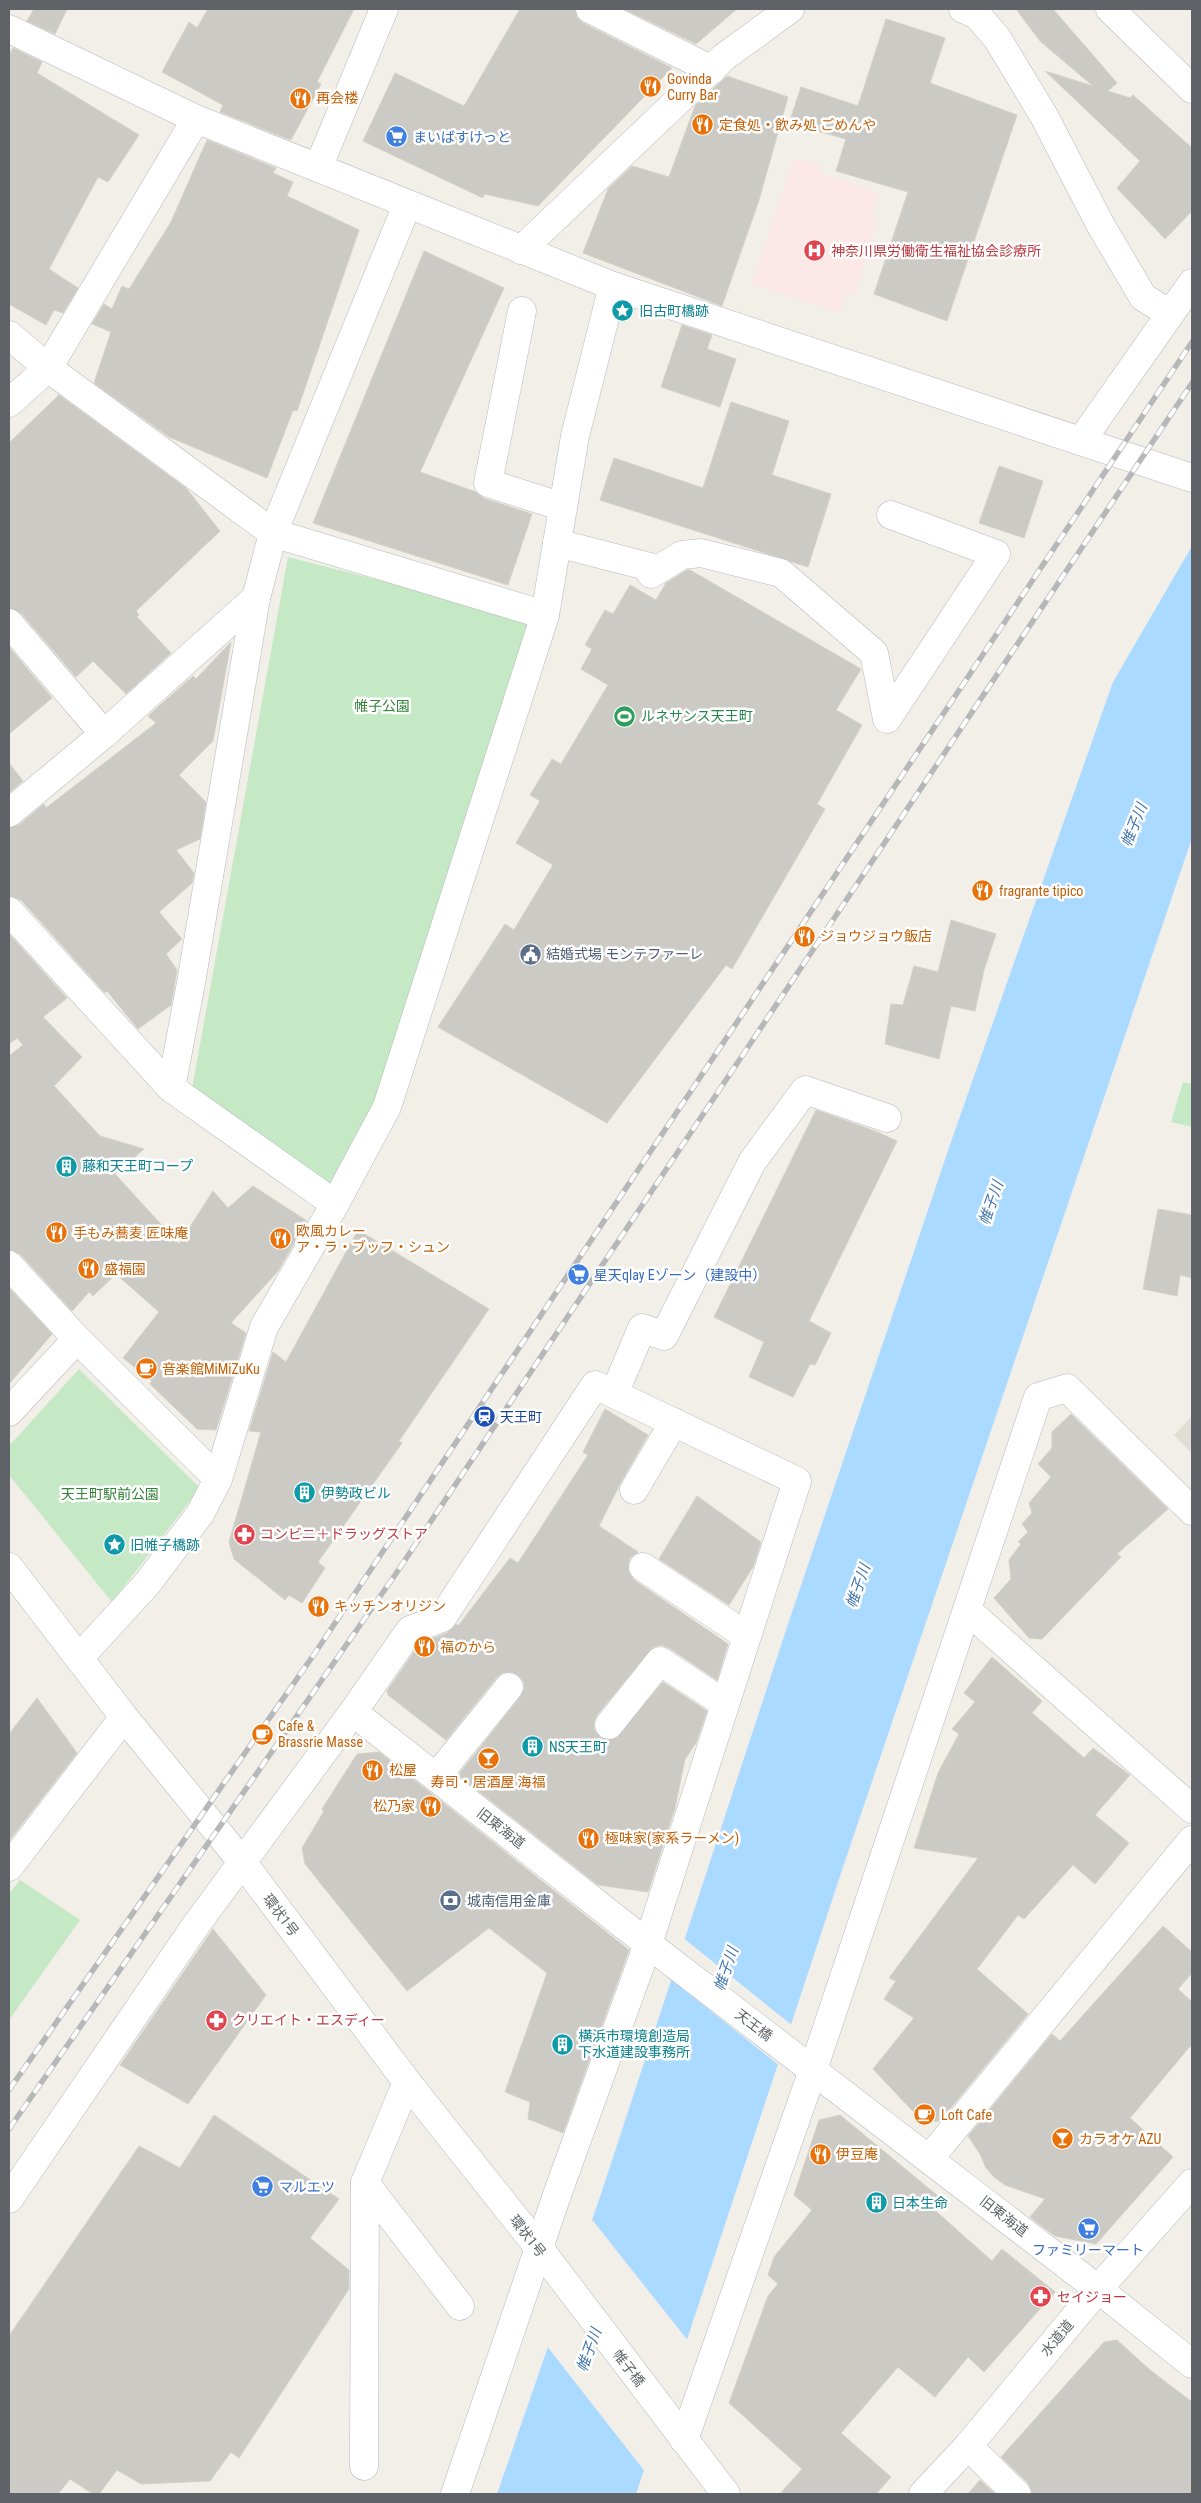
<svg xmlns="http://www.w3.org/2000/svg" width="1201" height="2503" font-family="'Roboto Condensed','Noto Sans JP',sans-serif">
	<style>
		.education { fill: #e1ded6 }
		.medical { fill: #fce8e6 }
		.green { fill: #c5e8c5 }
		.water { fill: #aadaff }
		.pier { fill: #f1efe8 }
		.building { fill: #cccac5; stroke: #d6d1c6 }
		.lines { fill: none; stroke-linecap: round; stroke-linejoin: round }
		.minor-casing { stroke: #b5b8bc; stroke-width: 29 }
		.minor { stroke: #fff; stroke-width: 28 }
		.rail-casing { stroke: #b6b7b8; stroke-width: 5.5 }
		.rail { stroke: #fff; stroke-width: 4; stroke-dasharray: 11; stroke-linecap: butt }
		.labels { text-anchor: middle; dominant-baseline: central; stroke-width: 5; stroke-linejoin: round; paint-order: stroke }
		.food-label { font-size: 14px; fill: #c56008; stroke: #fff; text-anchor: start }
		.shop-label { font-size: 14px; fill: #366cbe; stroke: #fff; text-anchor: start }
		.health-label { font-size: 14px; fill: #be3a42; stroke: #fff; text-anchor: start }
		.culture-label { font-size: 14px; fill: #0d838f; stroke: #fff; text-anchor: start }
		.park-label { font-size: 14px; fill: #348238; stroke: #fff }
		.leisure-label { font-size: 14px; fill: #27864d; stroke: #fff; text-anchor: start }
		.service-label { font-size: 14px; fill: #4e5e75; stroke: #fff; text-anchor: start }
		.transit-label { font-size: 14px; fill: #164399; stroke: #fff; text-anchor: start }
		.street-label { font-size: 14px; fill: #5f6368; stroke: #fff }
		.water-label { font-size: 15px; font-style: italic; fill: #4174aa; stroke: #fff }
	</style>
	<rect width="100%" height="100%" fill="#f1efe8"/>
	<polygon class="education" points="1192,1416 1192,1454 1174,1435"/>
	<polygon class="medical" points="793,159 821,164 818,172 878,193 872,214 878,218 855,295 846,292 841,313 752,284"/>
	<g class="green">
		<polygon points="288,557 534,620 380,1103 333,1195 192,1089"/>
		<polygon points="1183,1082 1192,1084 1192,1127 1171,1122"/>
		<polygon points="79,1369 200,1488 112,1602 9,1475 9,1446"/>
		<polygon points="20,1880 80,1920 9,2020 9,1894"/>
	</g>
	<polygon class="water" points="1192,546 1192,838 843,1867 636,2494 497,2494 600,2197 789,1621 953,1136 1113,682"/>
	<g class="pier">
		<polygon points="682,1937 793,2026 780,2066 669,1978"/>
		<polygon points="590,2217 689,2342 646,2473 546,2345"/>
	</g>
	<g class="building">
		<polygon points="34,9 67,9 55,34 27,21"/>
		<polygon points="208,9 354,9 317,82 321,84 291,140 220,112 223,105 162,72 189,22 197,28"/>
		<polygon points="520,9 575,9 577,17 583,23 672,68 538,206 484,194 483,198 363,141 395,73 464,106"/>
		<polygon points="624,9 737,9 696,44"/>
		<polygon points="1016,9 1053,9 1117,83 1108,91 1130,98 1133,95 1192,148 1192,211 1165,239 1117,188 1140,161 1045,71 1093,86 1040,41"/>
		<polygon points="886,19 945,38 930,83 1017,115 947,321 874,294 908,192 836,171 846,139 789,123 801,87 858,106"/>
		<polygon points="13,48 42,62 37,73 139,135 108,182 98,177 49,269 78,288 63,313 54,310 46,325 9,304 9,55"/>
		<polygon points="727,76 788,97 759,200 722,306 583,253 608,189 632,166 669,177 695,106"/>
		<polygon points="207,140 276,168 273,173 293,182 287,196 359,230 297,411 293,410 267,478 169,437 94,383 111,332 92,324 104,304 112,309 122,286 129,289 171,222"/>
		<polygon points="424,251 504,288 420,472 476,492 483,498 532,514 508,585 313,523"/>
		<polygon points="682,325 712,335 707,349 736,359 720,407 661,387"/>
		<polygon points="59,395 186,488 220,531 136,611 139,615 137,617 171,653 126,694 93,661 76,677 21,613 9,608 9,443"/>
		<polygon points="731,402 789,421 772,475 831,494 808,567 600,500 614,458 703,488"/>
		<polygon points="999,466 1043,481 1024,538 979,523"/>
		<polygon points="687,570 690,570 861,669 836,710 862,725 817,804 825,809 732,969 726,965 607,1123 438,1027 505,924 514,930 553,865 516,843 540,801 530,795 552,759 561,764 608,685 581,669 592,649 585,645 605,610 613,614 630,585 656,600 666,583"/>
		<polygon points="231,642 213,741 179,775 206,802 200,839 176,850 194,873 192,883 159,912 182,939 166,954 177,970 171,1005 138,1029 107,991 105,993 21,900 9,896 9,828 19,825 44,804 46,808 156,723 148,716 193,676 196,679"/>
		<polygon points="9,647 52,698 9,734"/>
		<polygon points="9,763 23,781 9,793"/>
		<polygon points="951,920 996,934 984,970 975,1011 951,1006 939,1059 885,1044 891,1004 903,1005 914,966 938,972"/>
		<polygon points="9,934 67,998 43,1017 82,1057 54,1086 100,1136 144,1149 115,1174 179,1244 213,1191 228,1208 253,1186 307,1221 278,1271 231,1323 246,1333 216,1430 197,1429 150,1384 152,1381 123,1358 159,1312 116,1274 93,1296 89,1292 72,1311 20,1254 9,1250 9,1056 23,1045 17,1038 9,1044"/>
		<polygon points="816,1110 875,1131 897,1141 809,1321 831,1333 815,1365 810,1364 793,1397 749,1377 764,1342 714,1317"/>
		<polygon points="1158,1209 1192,1215 1192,1278 1180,1275 1177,1296 1143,1289"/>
		<polygon points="358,1230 489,1309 399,1441 402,1443 318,1562 325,1568 302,1603 289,1595 285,1600 234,1559 229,1542 261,1432 249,1431 273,1352 286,1362"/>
		<polygon points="9,1288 52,1334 9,1384"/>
		<polygon points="605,1409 648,1435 621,1482 599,1526 638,1552 630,1558 628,1566 629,1573 634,1580 728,1644 717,1680 669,1648 661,1645 653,1647 597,1715 594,1722 594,1730 600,1737 607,1740 615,1739 663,1682 707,1711 696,1743 685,1759 675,1808 648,1892 598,1885 458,1775 521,1696 524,1689 524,1682 518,1675 511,1672 503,1673 497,1677 446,1740 388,1695 387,1691 420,1643 447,1633 456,1624 458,1626 510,1558 518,1563 588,1455 583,1452"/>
		<polygon points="1071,1414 1168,1509 1117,1554 1121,1557 1042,1639 1029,1638 994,1598 1011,1579 1009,1560 1021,1544 1018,1542 1028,1532 1022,1524 1032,1513 1029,1503 1051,1477 1038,1464 1052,1448 1052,1432"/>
		<polygon points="697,1496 761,1542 753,1567 729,1605 659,1559"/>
		<polygon points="992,1657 1042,1701 1032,1713 1084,1758 1093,1748 1130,1775 1095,1815 1129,1843 1095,1884 1073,1865 1024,1919 1018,1915 977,1969 1028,2014 940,2121 923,2122 873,2069 914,2018 884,1999 896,1981 889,1978 978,1858 914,1848 938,1773 959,1734 952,1729 975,1702 964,1693"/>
		<polygon points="37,1698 77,1753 9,1841 9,1734"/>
		<polygon points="379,1752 629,1950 563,2133 528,2119 530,2102 505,2092 547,1973 489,1928 407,1991 305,1864 302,1848 324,1811 322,1809 357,1754"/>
		<polygon points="1163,1926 1192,1952 1192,1973 1178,1989 1192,2002 1192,2044 1130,2118 1173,2157 1096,2244 1055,2236 1030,2217 1045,2199 1005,2185 994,2177 986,2168 980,2154 968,2136 1052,2034 1060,2041"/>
		<polygon points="213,1929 266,1995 188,2104 120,2065"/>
		<polygon points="214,2115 339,2199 310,2238 349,2270 349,2289 239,2458 231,2452 210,2481 141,2484 117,2470 99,2494 93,2494 70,2479 58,2494 9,2494 9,2336 139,2146 180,2168"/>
		<polygon points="840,2115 938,2196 930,2206 992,2261 1002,2249 1055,2292 984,2372 968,2357 935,2397 898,2367 841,2433 891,2477 876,2494 780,2494 802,2469 729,2403 768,2296 778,2284 768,2275 774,2257 812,2210 794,2195 819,2120"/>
		<polygon points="1117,2340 1150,2370 1192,2402 1192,2494 1032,2494 1028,2483 1001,2457 1104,2342"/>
		<polygon points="980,2480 995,2494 968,2494"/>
	</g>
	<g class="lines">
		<defs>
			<g id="minor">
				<polyline points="590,9 712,70"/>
				<polyline points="963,9 977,15 997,38 1044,116 1100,224 1143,297 1170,314"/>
				<polyline points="1110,9 1192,89"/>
				<polyline points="9,29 196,119 613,286 1192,478"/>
				<polyline points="318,168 384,9"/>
				<polyline points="521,250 724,57 790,9"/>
				<polyline points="522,311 488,483 563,507"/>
				<polyline points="9,335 48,368 273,533 545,615"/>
				<polyline points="9,403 48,368 196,119"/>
				<polyline points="1081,441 1192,283"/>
				<polyline points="557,543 650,567 651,574 682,555 701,553 781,573 874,653 887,719 996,554 891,515"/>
				<polyline points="9,623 104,734"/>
				<polyline points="9,813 104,734 256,598"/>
				<polyline points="9,911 171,1088 335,1204"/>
				<polyline points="171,1088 191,983 256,598 273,533 407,205"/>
				<polyline points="9,1265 77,1339 218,1479"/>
				<polyline points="614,1394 642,1328 664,1336 752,1162 805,1090 887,1118"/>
				<polyline points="9,1412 77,1339"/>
				<polyline points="634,1490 674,1422"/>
				<polyline points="9,1567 124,1717 243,1863 407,2082 539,2248 726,2494"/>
				<polyline points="643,1567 747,1636"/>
				<polyline points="967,1610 1192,1809"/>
				<polyline points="79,1658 146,1585 200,1514 218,1479 264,1327 335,1204 387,1107 545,615 575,436 613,286"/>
				<polyline points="353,1712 648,1944 1098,2289 1192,2364"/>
				<polyline points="609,1725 660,1661 725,1704"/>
				<polyline points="436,1777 509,1687"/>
				<polyline points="9,1867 124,1717"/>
				<polyline points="407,2082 365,2183 460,2306"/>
				<polyline points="929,2159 1192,1840"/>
				<polyline points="9,2199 196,1925 353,1712 410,1630 442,1618 595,1385 797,1481 648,1944 558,2192 455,2494"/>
				<polyline points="684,2440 813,2070 1038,1397 1067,1388 1192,1511"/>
				<polyline points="968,2446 1017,2494"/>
				<polyline points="364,2466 365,2183"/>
				<polyline points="923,2494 968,2446 1098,2289 1192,2183"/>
			</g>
		</defs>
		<use href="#minor" class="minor-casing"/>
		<use href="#minor" class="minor"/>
		<defs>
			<g id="rail">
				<polyline points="9,2090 315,1653 1192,342"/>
				<polyline points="9,2129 395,1575 1192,383"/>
			</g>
		</defs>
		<use href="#rail" class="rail-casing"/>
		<use href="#rail" class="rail"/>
	</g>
	<defs>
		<symbol id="restaurant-disc" viewBox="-11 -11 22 22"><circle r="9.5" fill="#e8710a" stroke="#fff"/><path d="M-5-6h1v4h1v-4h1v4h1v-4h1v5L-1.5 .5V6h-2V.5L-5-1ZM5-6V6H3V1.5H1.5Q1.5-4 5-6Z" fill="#fff"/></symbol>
		<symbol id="supermarket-disc" viewBox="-11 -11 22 22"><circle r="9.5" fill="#3f7fe0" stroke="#fff"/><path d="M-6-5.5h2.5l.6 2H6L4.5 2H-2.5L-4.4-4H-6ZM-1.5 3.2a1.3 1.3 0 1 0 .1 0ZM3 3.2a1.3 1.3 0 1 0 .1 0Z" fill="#fff"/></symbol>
		<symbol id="hospital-disc" viewBox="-11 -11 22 22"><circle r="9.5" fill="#e0444e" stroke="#fff"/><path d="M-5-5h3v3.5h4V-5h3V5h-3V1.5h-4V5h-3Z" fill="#fff"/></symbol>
		<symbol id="sight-disc" viewBox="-11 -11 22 22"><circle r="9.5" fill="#0f9aa8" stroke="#fff"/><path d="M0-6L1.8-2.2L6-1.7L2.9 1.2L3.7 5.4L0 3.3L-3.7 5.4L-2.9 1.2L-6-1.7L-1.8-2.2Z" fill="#fff"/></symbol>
		<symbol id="stadium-disc" viewBox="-11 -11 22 22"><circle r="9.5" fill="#2e9e5b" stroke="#fff"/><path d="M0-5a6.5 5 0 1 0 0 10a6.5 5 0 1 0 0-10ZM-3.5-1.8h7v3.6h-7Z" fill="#fff"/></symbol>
		<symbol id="civic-disc" viewBox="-11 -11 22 22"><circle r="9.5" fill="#5c6f8a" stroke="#fff"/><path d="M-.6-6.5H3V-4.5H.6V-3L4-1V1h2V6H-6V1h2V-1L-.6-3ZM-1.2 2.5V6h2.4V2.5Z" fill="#fff"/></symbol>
		<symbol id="building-disc" viewBox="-11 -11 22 22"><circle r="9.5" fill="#0f9aa8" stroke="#fff"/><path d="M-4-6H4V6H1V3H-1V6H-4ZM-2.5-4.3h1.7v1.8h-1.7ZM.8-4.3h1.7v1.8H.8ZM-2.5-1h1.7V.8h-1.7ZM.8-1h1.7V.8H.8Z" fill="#fff"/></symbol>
		<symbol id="cafe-disc" viewBox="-11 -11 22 22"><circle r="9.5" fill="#e8710a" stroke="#fff"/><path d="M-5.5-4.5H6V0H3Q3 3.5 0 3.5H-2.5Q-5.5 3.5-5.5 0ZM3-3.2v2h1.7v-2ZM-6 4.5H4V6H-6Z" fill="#fff"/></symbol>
		<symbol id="station-disc" viewBox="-11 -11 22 22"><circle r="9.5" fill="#1a4fb4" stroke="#fff"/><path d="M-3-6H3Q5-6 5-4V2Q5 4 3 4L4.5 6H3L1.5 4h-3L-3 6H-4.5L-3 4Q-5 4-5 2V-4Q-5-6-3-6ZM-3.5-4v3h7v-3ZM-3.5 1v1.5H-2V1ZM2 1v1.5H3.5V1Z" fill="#fff"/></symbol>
		<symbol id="pharmacy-disc" viewBox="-11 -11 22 22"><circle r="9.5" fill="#e0444e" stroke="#fff"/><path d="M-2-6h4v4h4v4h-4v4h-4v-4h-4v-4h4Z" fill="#fff"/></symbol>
		<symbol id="bar-disc" viewBox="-11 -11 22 22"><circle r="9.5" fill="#e8710a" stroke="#fff"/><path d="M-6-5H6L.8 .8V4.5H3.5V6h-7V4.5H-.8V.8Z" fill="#fff"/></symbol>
		<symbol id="bank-disc" viewBox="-11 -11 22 22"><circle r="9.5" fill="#5c6f8a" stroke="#fff"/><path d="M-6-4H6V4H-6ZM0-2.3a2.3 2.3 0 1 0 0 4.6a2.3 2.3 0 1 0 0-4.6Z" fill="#fff"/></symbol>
	</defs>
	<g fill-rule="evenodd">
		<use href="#restaurant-disc" x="638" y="74" width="25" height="25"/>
		<use href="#restaurant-disc" x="288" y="86" width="25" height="25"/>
		<use href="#restaurant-disc" x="690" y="112" width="25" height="25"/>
		<use href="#supermarket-disc" x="384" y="124" width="25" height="25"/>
		<use href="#hospital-disc" x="802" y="238" width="25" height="25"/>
		<use href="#sight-disc" x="610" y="298" width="25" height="25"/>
		<use href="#stadium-disc" x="612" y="704" width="25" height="25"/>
		<use href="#restaurant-disc" x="970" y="878" width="25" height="25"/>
		<use href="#restaurant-disc" x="792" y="924" width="25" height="25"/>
		<use href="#civic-disc" x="518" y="942" width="25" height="25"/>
		<use href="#building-disc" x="54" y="1154" width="25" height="25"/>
		<use href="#restaurant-disc" x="44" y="1220" width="25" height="25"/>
		<use href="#restaurant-disc" x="268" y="1226" width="25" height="25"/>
		<use href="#restaurant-disc" x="76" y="1256" width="25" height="25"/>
		<use href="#supermarket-disc" x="566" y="1262" width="25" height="25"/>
		<use href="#cafe-disc" x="134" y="1356" width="25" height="25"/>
		<use href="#station-disc" x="472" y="1404" width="25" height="25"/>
		<use href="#building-disc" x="292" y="1480" width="25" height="25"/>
		<use href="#pharmacy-disc" x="232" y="1522" width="25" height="25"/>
		<use href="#sight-disc" x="102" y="1532" width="25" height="25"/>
		<use href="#restaurant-disc" x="306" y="1594" width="25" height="25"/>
		<use href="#restaurant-disc" x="412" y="1634" width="25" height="25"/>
		<use href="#cafe-disc" x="250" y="1722" width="25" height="25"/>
		<use href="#building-disc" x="520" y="1734" width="25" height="25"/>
		<use href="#bar-disc" x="476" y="1746" width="25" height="25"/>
		<use href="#restaurant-disc" x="360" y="1758" width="25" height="25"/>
		<use href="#restaurant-disc" x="418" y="1794" width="25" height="25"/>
		<use href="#restaurant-disc" x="576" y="1826" width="25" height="25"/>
		<use href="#bank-disc" x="438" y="1888" width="25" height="25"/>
		<use href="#pharmacy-disc" x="204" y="2008" width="25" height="25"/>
		<use href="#building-disc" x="550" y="2032" width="25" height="25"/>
		<use href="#cafe-disc" x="912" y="2102" width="25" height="25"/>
		<use href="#bar-disc" x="1050" y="2126" width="25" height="25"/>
		<use href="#restaurant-disc" x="808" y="2142" width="25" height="25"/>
		<use href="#supermarket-disc" x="250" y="2174" width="25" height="25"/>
		<use href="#building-disc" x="864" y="2190" width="25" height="25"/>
		<use href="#supermarket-disc" x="1076" y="2216" width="25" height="25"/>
		<use href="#pharmacy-disc" x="1028" y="2284" width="25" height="25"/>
	</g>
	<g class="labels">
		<g class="food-label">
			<text x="667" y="79">Govinda<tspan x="667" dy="16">Curry Bar</tspan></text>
			<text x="316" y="98">再会楼</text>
			<text x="719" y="125">定食処・飲み処 ごめんや</text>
			<text x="999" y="891">fragrante tipico</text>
			<text x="820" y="936">ジョウジョウ飯店</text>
			<text x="296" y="1231">欧風カレー<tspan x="296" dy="16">ア・ラ・ブッフ・シュン</tspan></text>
			<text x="73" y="1233">手もみ蕎麦 匠味庵</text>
			<text x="104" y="1269">盛福園</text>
			<text x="162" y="1369">音楽館MiMiZuKu</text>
			<text x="334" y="1606">キッチンオリジン</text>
			<text x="440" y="1647">福のから</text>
			<text x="278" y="1726">Cafe &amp;<tspan x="278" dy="16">Brassrie Masse</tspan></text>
			<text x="389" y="1770">松屋</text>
			<text x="488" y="1782" text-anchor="middle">寿司・居酒屋 海福</text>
			<text x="415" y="1806" text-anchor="end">松乃家</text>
			<text x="605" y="1838">極味家(家系ラーメン)</text>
			<text x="941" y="2115">Loft Cafe</text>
			<text x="1079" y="2139">カラオケ AZU</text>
			<text x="836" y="2154">伊豆庵</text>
		</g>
		<g class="shop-label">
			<text x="413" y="137">まいばすけっと</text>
			<text x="594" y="1275">星天qlay Eゾーン（建設中）</text>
			<text x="279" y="2187">マルエツ</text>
			<text x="1088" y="2250" text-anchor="middle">ファミリーマート</text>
		</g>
		<g class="health-label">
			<text x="831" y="251">神奈川県労働衛生福祉協会診療所</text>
			<text x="260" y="1534">コンビニ＋ドラッグストア</text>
			<text x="232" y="2020">クリエイト・エスディー</text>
			<text x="1057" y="2297">セイジョー</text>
		</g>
		<g class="culture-label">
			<text x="639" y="311">旧古町橋跡</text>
			<text x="82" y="1166">藤和天王町コープ</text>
			<text x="321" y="1493">伊勢政ビル</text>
			<text x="130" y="1545">旧帷子橋跡</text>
			<text x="549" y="1747">NS天王町</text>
			<text x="578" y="2036">横浜市環境創造局<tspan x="578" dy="16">下水道建設事務所</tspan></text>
			<text x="892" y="2203">日本生命</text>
		</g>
		<g class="park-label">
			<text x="382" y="706">帷子公園</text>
			<text x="110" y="1494">天王町駅前公園</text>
		</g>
		<g class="leisure-label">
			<text x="641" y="716">ルネサンス天王町</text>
		</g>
		<g class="service-label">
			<text x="546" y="954">結婚式場 モンテファーレ</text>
			<text x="467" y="1901">城南信用金庫</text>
		</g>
		<g class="transit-label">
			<text x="500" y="1417">天王町</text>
		</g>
		<g class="street-label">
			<text transform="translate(501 1828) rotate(38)">旧東海道</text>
			<text transform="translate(281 1915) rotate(53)">環状1号</text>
			<text transform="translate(754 2025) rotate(37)">天王橋</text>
			<text transform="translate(1004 2216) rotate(38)">旧東海道</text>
			<text transform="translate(528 2236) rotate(52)">環状1号</text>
			<text transform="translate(1057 2338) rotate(-50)">水道道</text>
			<text transform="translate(629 2368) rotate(53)">帷子橋</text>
		</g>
		<g class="water-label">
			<text transform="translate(1134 825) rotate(-68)">帷子川</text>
			<text transform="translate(991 1203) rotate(-71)">帷子川</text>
			<text transform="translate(858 1586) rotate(-71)">帷子川</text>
			<text transform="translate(726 1969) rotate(-71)">帷子川</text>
			<text transform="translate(589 2350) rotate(-70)">帷子川</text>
		</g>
	</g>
	<rect width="1201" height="2503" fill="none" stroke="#5f6368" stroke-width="20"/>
</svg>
